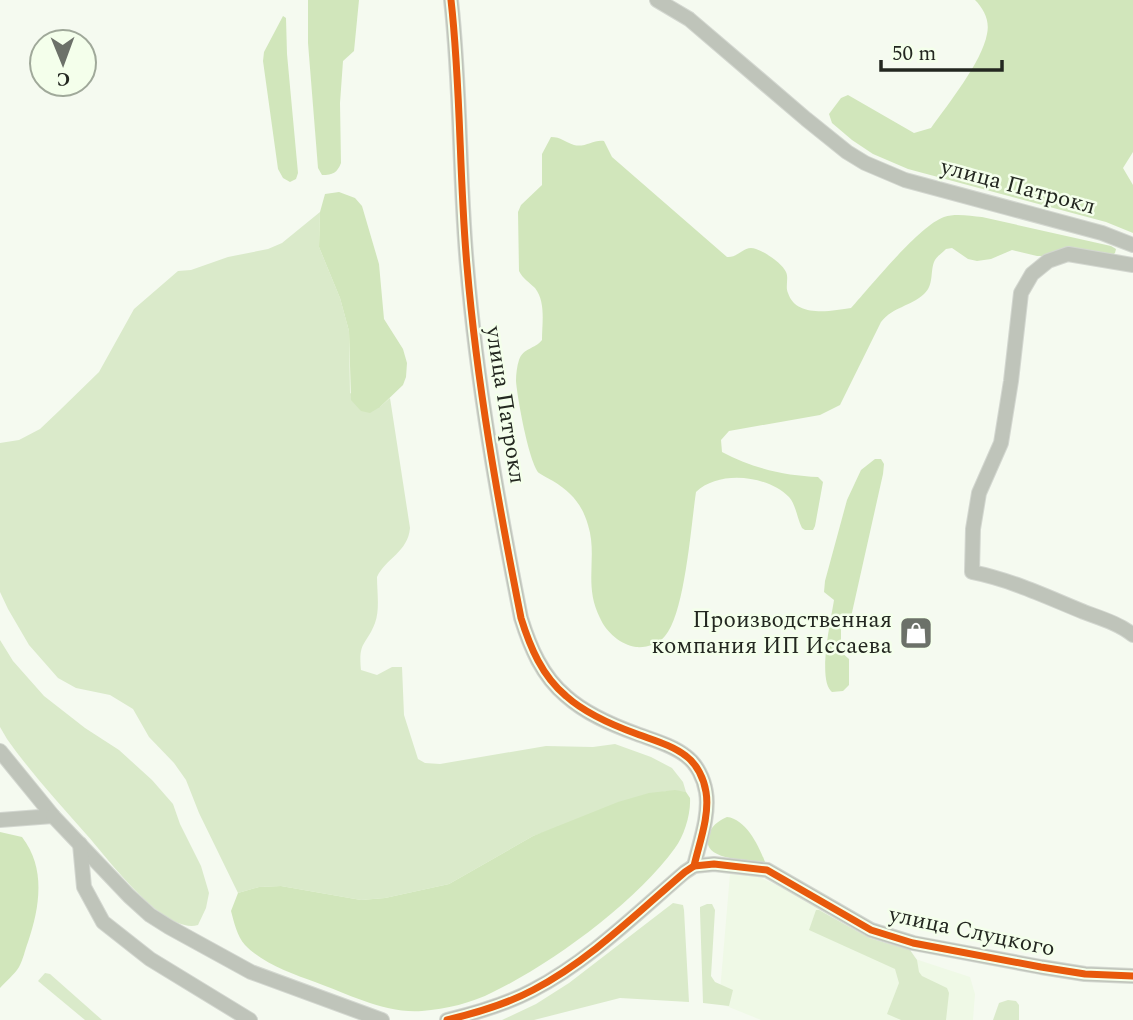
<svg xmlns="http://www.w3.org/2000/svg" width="1133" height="1020" font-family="Spectral,serif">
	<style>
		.built { fill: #eff9e6 }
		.green { fill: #daeaca }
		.forest { fill: #d1e6bb }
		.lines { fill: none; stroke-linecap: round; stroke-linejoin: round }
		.street-casing { stroke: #d3d7d0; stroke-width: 16 }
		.street { stroke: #bfc4ba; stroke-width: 14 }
		.cycleway-casing { stroke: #f4ffeb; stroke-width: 11 }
		.cycleway { stroke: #e8590c; stroke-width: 7 }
		.labels { text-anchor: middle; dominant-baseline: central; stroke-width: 5; stroke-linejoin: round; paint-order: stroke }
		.street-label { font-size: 23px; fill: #232720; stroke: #f4ffeb }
		.poi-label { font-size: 23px; fill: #232720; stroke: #f4ffeb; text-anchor: end }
	</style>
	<rect width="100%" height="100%" fill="#f5faf0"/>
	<polygon class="built" points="730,874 754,875 800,895 891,951 970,977 975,994 973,1020 761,1020 719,1003"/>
	<g class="green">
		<path d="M 320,212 L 319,247 L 340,298 L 349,331 L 350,393 L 380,407 L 390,398 L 410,528 C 408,552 386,558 377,577 C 377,591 380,610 375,623 C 366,646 358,641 361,670 L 377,675 L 392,667 L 402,667 L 404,715 L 418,759 L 425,763 L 440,764 L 546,746 L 593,747 L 615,744 L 651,757 L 672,768 L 683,782 L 686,792 L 666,791 L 533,836 L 449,884 L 385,898 L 361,900 L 281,886 L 259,887 L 238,893 L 199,813 L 186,780 L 174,763 L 149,737 L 133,709 L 110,695 L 76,688 L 58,678 L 29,645 L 8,609 L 0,592 L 0,443 L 19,440 L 40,429 L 60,410 L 99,372 L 134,309 L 178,271 L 191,270 L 228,257 L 268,249 L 282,243 Z"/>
		<path d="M 0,640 L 13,661 L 44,696 L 85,728 L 119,750 L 152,780 L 173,804 L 180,824 L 201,866 L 209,893 L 206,908 L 198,925 C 163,935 107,857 86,834 C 59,803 31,773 7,739 L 0,727 Z"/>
		<polygon points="673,903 683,905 684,910 689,1002 620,998 534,1020 502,1020 536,1004 569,983"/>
		<polygon points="707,904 712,904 715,910 711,976 715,982 733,990 729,1006 703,1003 700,911 700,907"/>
		<polygon points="816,910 819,910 869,938 910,950 917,960 919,972 922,976 947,988 949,993 946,1020 901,1020 887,1014 899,983 895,969 809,930"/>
		<polygon points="45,973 50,974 102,1020 85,1020 38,981"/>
		<polygon points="1008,1000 1016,1001 1019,1005 1019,1020 993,1020 999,1003"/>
	</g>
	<g class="forest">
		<path d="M 308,0 L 359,0 L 354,51 L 343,61 L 340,103 L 341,163 C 337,173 333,175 322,175 L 318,168 L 308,43 Z"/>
		<path d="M 975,0 L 1133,0 L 1133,152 L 1123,168 L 1133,185 L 1133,233 L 1106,222 L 908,169 L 873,154 L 852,140 L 832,123 L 829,114 L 841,98 L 848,95 L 914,133 L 931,128 C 948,104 982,62 987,34 C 990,21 984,9 975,0 Z"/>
		<polygon points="283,16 286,18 287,54 298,173 296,179 290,182 283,178 278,169 263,61 264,52"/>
		<path d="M 551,137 C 561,137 565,142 574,145 C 585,148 594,139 604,141 L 612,157 L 727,257 C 739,258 744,244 756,249 C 765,252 782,263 786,272 C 789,278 785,287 788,293 C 796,318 831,311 851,308 C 871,286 919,226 944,217 C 956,213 970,216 982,217 L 1111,246 L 1116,249 L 1115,253 L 1111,256 L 1037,256 L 1012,250 L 991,259 L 977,261 L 968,259 L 952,248 L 946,249 C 942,253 936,257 934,262 C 930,273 934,285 924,294 C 910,307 894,306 881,322 L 840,405 L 820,415 L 729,431 L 721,440 L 722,452 C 751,468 786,476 818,477 L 823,482 L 815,526 L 813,530 L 805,530 L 802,528 C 797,518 796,505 789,497 C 767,475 719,470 696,492 C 691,525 685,613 665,636 C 659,644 646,648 636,647 C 621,645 606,632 600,618 C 583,585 598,557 588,525 C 582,504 571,492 553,481 C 548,478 543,476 539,473 C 529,463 517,396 516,381 C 516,374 517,366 519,360 C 523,348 535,349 542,340 C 542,323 546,302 535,288 C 529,282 523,279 519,271 L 518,212 L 521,205 L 542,185 L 542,154 Z"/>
		<polygon points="339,192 355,198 362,206 379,264 384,319 403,349 407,363 406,377 403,385 380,407 370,413 361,411 351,400 349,331 340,298 319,247 320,212 325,194"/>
		<path d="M 875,459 L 881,459 L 884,464 L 883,474 L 851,617 L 841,621 L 841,652 L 849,659 L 849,685 L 843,691 L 832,692 C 817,680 831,620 834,600 L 824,592 L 825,581 L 847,500 L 861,470 Z"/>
		<path d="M 675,790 L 686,792 L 690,798 C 691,814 684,836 675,848 C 637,901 552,964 493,992 C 472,1003 446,1009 422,1011 C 386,1014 348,994 315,982 C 292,974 262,963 245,945 C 237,936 234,922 231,911 L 238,893 L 259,887 L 281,886 L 361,900 L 385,898 L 449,884 L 533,836 L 618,802 L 649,793 Z"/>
		<path d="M 727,817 C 746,819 759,846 765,862 C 749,860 701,861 708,836 C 711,826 718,821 727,817 Z"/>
		<path d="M 0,832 L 22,837 C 46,868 40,907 28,942 C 25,950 23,960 19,967 C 14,975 6,981 0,988 Z"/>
	</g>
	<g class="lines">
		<defs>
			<g id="street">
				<path d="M 451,0 C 461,88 459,177 467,266 C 477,384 498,502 521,618 C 530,647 542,676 566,696 C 586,714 612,725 637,734 C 653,740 672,745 686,756 C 697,764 704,779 706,792 C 710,815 699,844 694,866"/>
				<polyline points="657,0 689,19 806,119 847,152 865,163 905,180 1102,233 1133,245"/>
				<path d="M 1133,265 L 1068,254 L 1048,261 L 1032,274 L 1021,293 L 1011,381 L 1001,443 L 979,493 L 973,529 L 972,572 C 1012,580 1047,597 1084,612 C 1100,618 1120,624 1133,635"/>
				<polyline points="0,751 53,816 0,820"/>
				<polyline points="53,816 129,896 150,915 169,927 251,972 382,1020"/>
				<polyline points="80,844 84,887 103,922 150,959 250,1020"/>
				<path d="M 447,1020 C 476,1013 507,1004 533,990 C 589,961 637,913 685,872 L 694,866 L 714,864 L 767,870 L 871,930 L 913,943 L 1041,967 L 1085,974 L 1133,976"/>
			</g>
		</defs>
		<use href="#street" class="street-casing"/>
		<use href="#street" class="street"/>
		<defs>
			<g id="cycleway">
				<path d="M 451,0 C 461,88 459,177 467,266 C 477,384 498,502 521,618 C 530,647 542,676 566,696 C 586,714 612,725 637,734 C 653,740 672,745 686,756 C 697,764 704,779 706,792 C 710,815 699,844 694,866"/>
				<path d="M 447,1020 C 476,1013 507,1004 533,990 C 589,961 637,913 685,872 L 694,866 L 714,864 L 767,870 L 871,930 L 913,943 L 1041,967 L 1085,974 L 1133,976"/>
			</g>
		</defs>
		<use href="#cycleway" class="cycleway-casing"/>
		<use href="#cycleway" class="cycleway"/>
	</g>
	<defs>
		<symbol id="shop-square" viewBox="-11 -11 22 22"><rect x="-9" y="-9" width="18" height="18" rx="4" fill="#6c7169" stroke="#f4ffeb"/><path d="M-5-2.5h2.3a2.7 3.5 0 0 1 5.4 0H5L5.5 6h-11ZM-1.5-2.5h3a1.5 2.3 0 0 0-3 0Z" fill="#fff"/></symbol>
	</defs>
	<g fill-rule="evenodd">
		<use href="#shop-square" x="897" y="614" width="38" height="38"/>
	</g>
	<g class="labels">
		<g class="street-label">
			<text transform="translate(1018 187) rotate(15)">улица Патрокл</text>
			<text transform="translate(505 405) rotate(81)">улица Патрокл</text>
			<text transform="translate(972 932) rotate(12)">улица Слуцкого</text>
		</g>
		<g class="poi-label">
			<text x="892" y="620">Производственная<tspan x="892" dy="26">компания ИП Иссаева</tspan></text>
		</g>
	</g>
	<g transform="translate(63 63) rotate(179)"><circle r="33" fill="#f4ffeb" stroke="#a0a99a" stroke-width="2"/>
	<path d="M0-5L12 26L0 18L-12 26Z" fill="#6c7169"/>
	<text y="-10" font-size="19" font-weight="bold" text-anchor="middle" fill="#232720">С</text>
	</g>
	<path d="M881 60v10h121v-10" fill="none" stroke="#232720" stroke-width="3.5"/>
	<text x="892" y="60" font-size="21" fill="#232720" stroke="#f4ffeb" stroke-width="5" paint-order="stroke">50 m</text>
</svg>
